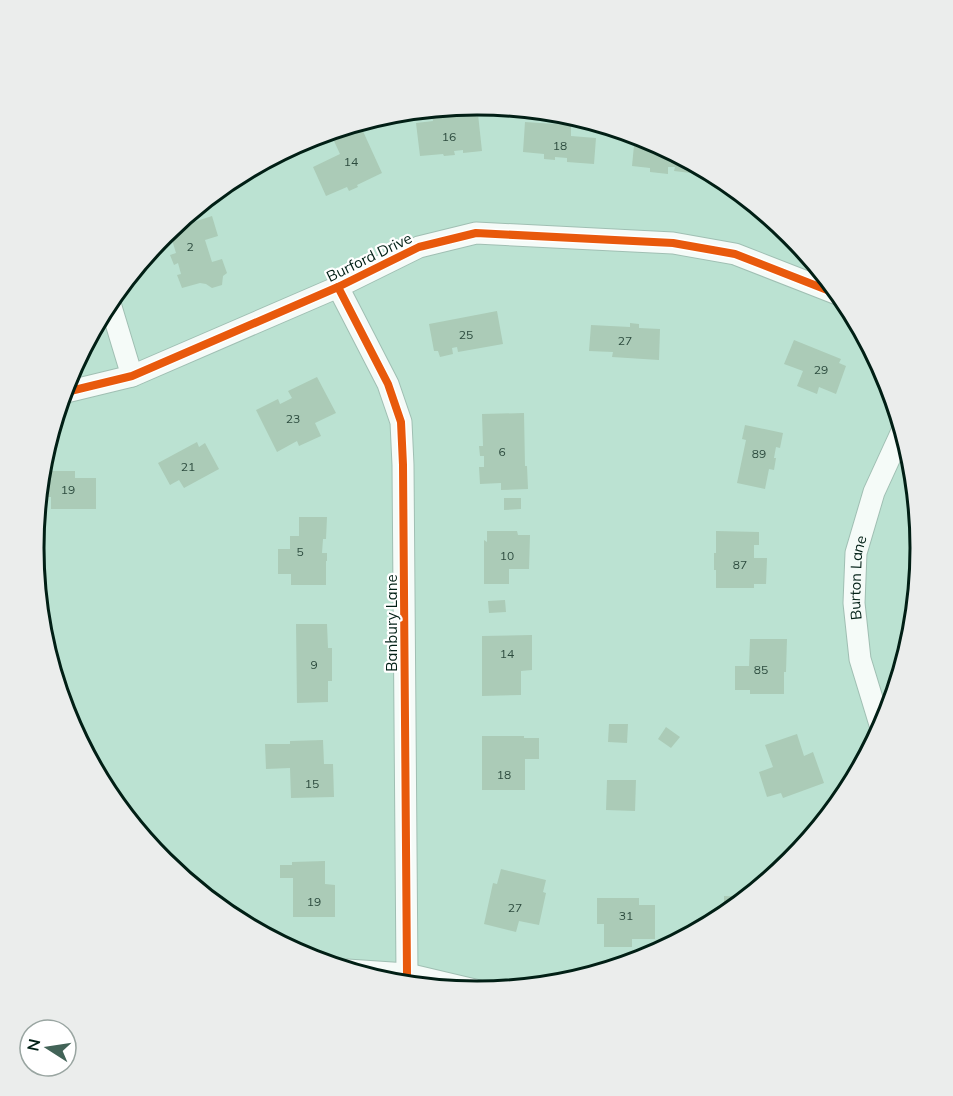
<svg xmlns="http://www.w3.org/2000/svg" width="953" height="1096" font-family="Mulish,sans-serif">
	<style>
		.building { fill: #abcbb7 }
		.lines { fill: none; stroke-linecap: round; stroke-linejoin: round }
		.minor-casing { stroke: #a0bfb3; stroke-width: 23 }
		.minor { stroke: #f5fbf8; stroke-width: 21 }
		.cycleway-casing { stroke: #fff; stroke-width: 11 }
		.cycleway { stroke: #e8590c; stroke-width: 8 }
		.labels { text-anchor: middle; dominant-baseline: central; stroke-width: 4.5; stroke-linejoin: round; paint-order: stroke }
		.number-label { font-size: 12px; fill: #2c4b3e }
		.street-label { font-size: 15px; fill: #011f15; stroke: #fff }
		.rim { fill: none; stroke: #011f15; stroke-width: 3 }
	</style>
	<rect width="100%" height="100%" fill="#bbe2d2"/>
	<g class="building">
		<polygon points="477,105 482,151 463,153 463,150 454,151 455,155 444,156 443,154 420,156 416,123 433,121 432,113 427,109"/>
		<polygon points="525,122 571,125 571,136 596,138 594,164 567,162 567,158 555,157 555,160 544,159 544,154 523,152"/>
		<polygon points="362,129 382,173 357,185 358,187 349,191 347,187 326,196 313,167 340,154 334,141"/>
		<polygon points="635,135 647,138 700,167 699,174 674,171 675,167 668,167 668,174 650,172 650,168 632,166"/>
		<polygon points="212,216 218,236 205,240 212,262 222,259 227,273 223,276 222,285 212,288 206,284 200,283 182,288 177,275 181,274 178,263 174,265 170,255 176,253 169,230"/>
		<polygon points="497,311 503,344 458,352 457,347 452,348 453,354 440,357 438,351 434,351 429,324"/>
		<polygon points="630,323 639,324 639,328 660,329 659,360 612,357 613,352 589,351 591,325 630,327"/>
		<polygon points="794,340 841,359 839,363 846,366 836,394 819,387 817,394 797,386 803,371 784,364"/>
		<polygon points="317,377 336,413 315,423 321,436 299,446 297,441 277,452 256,410 278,399 280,404 292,398 288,391"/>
		<polygon points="524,413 525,466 527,466 528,489 501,490 501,483 480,484 479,467 484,467 484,456 480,456 479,446 483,446 482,414"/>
		<polygon points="745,425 783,433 780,448 776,447 774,458 776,458 774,470 769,469 765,489 737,483 746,440 742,439"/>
		<polygon points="197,442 199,447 205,443 219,469 184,488 179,480 170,485 158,463"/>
		<polygon points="41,471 75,471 75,478 96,478 96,509 51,509 51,497 40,497"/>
		<polygon points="504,498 521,498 521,509 504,510"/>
		<polygon points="299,517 327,517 326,539 323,539 322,553 327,553 327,561 326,561 326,585 291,585 291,574 278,574 278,549 290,549 290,536 299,536"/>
		<polygon points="487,531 517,531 518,535 530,535 529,569 509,569 509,584 484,584 484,540 487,542"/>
		<polygon points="716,531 759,532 759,545 754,545 754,558 767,558 766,584 754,584 754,588 716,588 716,570 714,570 714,553 716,553"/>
		<polygon points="505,600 506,612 489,613 488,601"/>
		<polygon points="296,624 327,624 328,648 332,648 332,681 328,681 328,702 297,703"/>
		<polygon points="532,635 532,670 521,671 521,695 482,696 482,636"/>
		<polygon points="750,639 787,639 786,672 784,672 784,694 750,694 750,690 735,690 735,666 749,666"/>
		<polygon points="609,724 628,724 627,743 608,742"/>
		<polygon points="666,727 680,737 671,748 658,739"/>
		<polygon points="797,734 804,756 813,752 824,783 783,798 781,793 767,797 759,772 773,767 765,745"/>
		<polygon points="482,736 524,736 524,738 539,738 539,759 525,759 525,790 482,790"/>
		<polygon points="323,740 324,764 333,764 334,797 291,798 290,768 266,769 265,744 290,744 290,741"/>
		<polygon points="607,780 636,780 635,811 606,810"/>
		<polygon points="154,851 164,852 163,862 163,861"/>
		<polygon points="325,861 325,884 335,885 335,917 293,917 293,878 280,878 280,865 292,865 292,862"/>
		<polygon points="501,869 546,880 543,892 546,893 539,925 519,921 516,932 484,924 493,883 497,884"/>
		<polygon points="724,896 747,897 723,917 713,922 714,910 724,910"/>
		<polygon points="597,898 639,898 639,905 655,905 655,939 632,939 632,947 604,947 604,924 597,924"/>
	</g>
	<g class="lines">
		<defs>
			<g id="minor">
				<polyline points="338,287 388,384 401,422 403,465 407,974"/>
				<polyline points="109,300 132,376"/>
				<polyline points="62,393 132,376 338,287 419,247 476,233 673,243 735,254 840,295"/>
				<path id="s1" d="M 881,728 L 860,659 L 854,603 L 856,553 L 874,492 L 902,431"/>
				<polyline points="347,970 407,974 479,991"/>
			</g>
		</defs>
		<use href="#minor" class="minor-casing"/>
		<use href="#minor" class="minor"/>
		<defs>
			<g id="cycleway">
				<polyline points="338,287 388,384 401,422 403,465 407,974"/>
				<polyline points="62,393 132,376 338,287 419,247 476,233 673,243 735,254 840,295"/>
			</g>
		</defs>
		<use href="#cycleway" class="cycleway-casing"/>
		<use href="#cycleway" class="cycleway"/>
	</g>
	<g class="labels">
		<g class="number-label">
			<text x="449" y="136">16</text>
			<text x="560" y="145">18</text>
			<text x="351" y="161">14</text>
			<text x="190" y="246">2</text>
			<text x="466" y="334">25</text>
			<text x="625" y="340">27</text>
			<text x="821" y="369">29</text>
			<text x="293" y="418">23</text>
			<text x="502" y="451">6</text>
			<text x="759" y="453">89</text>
			<text x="188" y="466">21</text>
			<text x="68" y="489">19</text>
			<text x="300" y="551">5</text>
			<text x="507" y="555">10</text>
			<text x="740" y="564">87</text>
			<text x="507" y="653">14</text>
			<text x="314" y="664">9</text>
			<text x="761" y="669">85</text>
			<text x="504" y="774">18</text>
			<text x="312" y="783">15</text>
			<text x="314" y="901">19</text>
			<text x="515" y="907">27</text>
			<text x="626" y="915">31</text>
		</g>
		<g class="street-label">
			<text transform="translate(369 257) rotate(-26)">Burford Drive</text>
			<text stroke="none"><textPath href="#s1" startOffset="154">Burton Lane</textPath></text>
			<text transform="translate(391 623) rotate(-90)">Banbury Lane</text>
		</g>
	</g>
	<path d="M0 0H953V1096H0ZM44 548a433 433 0 1 1 866 0a433 433 0 1 1-866 0Z" fill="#ebedec" fill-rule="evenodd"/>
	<path class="rim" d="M44 548a433 433 0 1 1 866 0a433 433 0 1 1-866 0Z"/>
	<g transform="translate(48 1048) rotate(282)"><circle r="28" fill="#ffffff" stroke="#99a5a1" stroke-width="1.5"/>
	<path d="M0-4.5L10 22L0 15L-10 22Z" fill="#426357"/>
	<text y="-9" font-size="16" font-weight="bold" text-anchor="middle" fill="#011f15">N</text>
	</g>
</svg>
